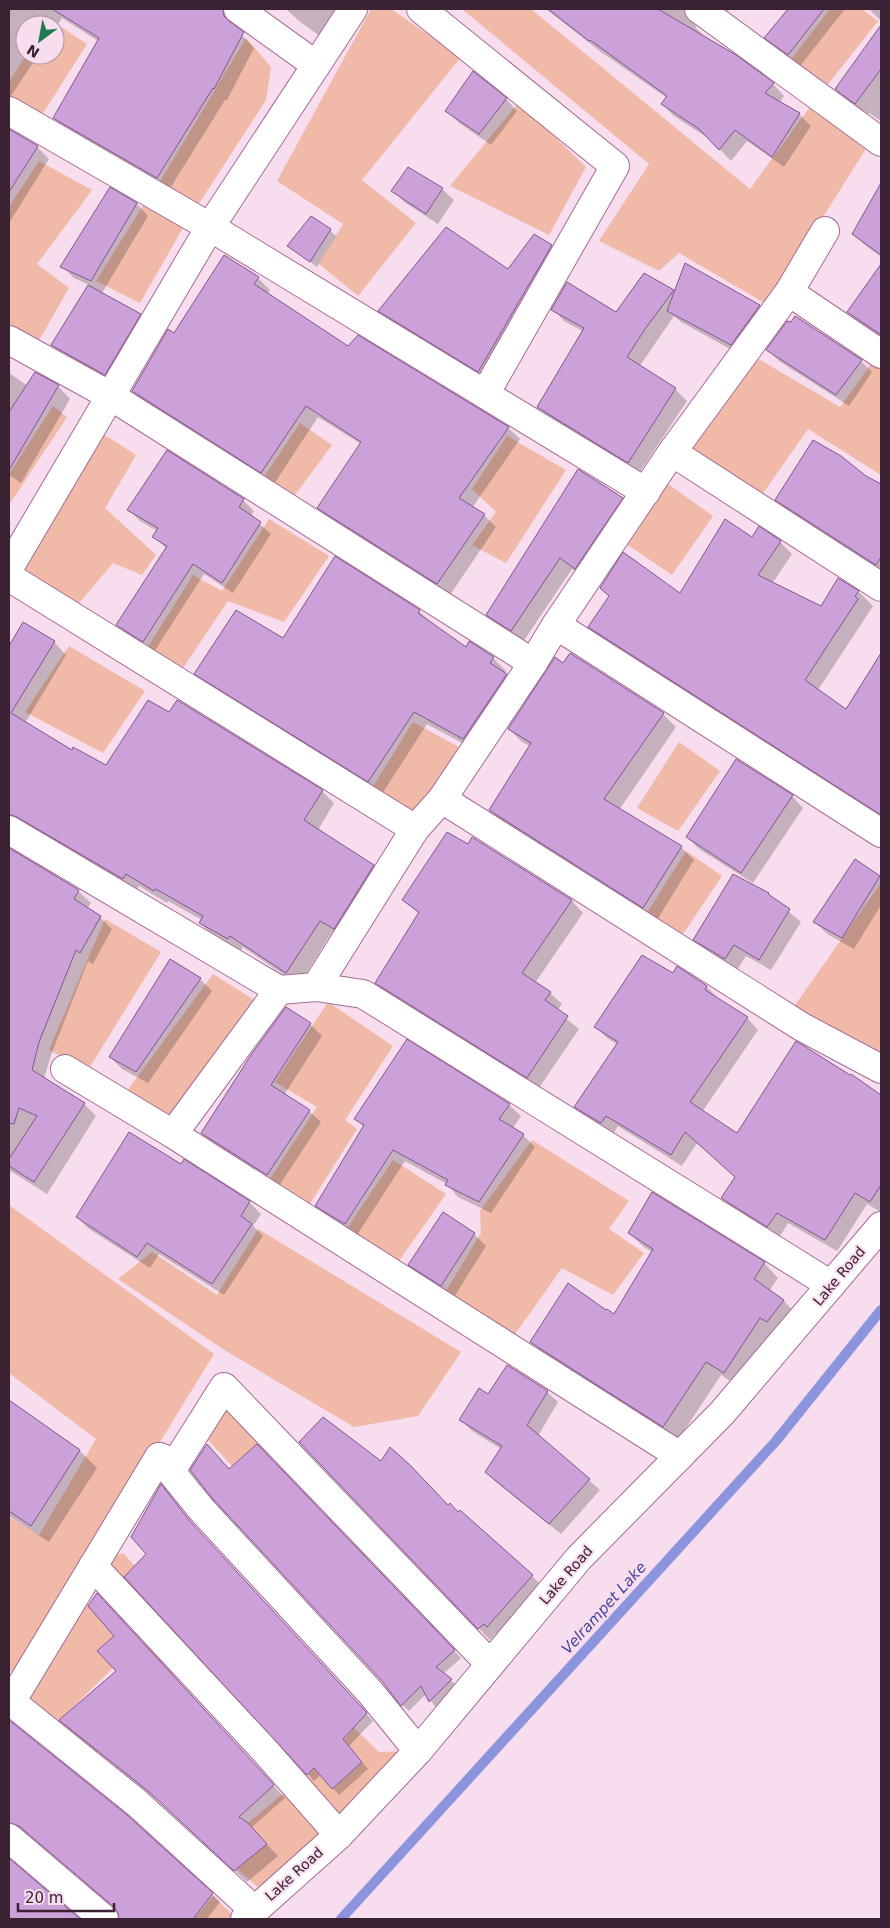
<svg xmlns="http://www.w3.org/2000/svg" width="890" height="1928" font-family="'DejaVu Sans',sans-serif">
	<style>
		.green { fill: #f0b9a8; fill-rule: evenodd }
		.shadow { fill: #0003 }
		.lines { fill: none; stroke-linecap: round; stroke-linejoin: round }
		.stream { stroke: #8c94dd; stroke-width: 10 }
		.building { fill: #cca1d9; stroke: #7f588b }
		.street-casing { stroke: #a56c94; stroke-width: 30 }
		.street { stroke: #fff; stroke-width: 28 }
		.labels { text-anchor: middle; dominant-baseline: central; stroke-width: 4; stroke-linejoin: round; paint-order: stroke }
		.street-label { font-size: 14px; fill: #3a2233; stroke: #f7ddee }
		.water-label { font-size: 15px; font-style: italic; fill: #43459b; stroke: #f7ddee }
	</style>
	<rect width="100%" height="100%" fill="#f7ddee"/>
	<g class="green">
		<polygon points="371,9 391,9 461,57 362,180 416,223 358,296 319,264 343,224 277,181"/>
		<polygon points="462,9 531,9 750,189 812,104 867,147 768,305 679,253 659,271 599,241 649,164"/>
		<polygon points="830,9 862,9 878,21 821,93 786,66"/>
		<polygon points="49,19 87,44 40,118 9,99 9,82 26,55 55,55 55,25 45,25"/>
		<polygon points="246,38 271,67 266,100 198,205 158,185"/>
		<polygon points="519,102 586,167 549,235 450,186"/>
		<polygon points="39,161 92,190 37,264 69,288 38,342 9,327 9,207"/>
		<polygon points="146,201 184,226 140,303 96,281"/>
		<polygon points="755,357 840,407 873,361 881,367 881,475 808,429 759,499 685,449"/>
		<polygon points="53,406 67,417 9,505 9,474"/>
		<polygon points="300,423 332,445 292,499 262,480"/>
		<polygon points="100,432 136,455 105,508 156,555 142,575 113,563 74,609 18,570"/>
		<polygon points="507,436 566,470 506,563 472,545 496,512 472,489"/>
		<polygon points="668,484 713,516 672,575 628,545"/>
		<polygon points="269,519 329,556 284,622 228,601 181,671 146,650 193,575 222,591"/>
		<polygon points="69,646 145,691 103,753 25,712"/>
		<polygon points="413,722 466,751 414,821 371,790"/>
		<polygon points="679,742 720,771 678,831 637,808"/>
		<polygon points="686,851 722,876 679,940 644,918"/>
		<polygon points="881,883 881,1055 793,1008"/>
		<polygon points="105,919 161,952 88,1070 49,1050"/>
		<polygon points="213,974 254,1000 167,1118 125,1094"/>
		<polygon points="328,1002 393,1046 345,1120 357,1129 306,1210 266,1185 317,1107 275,1082"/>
		<polygon points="532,1140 629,1201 609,1229 644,1253 613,1295 562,1268 513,1337 445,1293 481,1233 480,1211"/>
		<polygon points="393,1160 446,1194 396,1265 344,1233"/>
		<polygon points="9,1205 214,1354 16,1676 9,1669 9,1517 39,1535 96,1439 9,1373"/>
		<polygon points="258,1229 461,1352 418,1416 354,1427 226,1351 118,1279 152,1252 217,1295"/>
		<polygon points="219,1399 264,1438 232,1466 198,1429"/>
		<polygon points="123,1553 144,1576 123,1592 93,1566"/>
		<path d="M 80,1594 L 114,1636 L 97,1651 L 113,1667 L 156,1636 L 183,1665 L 93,1745 L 98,1751 L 88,1760 L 16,1702 ZM 113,1668 L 133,1688 L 65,1715 Z"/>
		<polygon points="354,1728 379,1752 415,1751 339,1833 298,1785 314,1769 332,1789 363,1762 344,1740"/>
		<polygon points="293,1785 336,1835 267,1895 236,1868 267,1844 248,1823"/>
		<polygon points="213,1896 237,1919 194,1919"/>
	</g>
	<g class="shadow">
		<polygon points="9,9 203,9 242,35 254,48 227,100 225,100 169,190 66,130 54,118 98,41 62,18 55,29 55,25 25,25 25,55 38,55 9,99"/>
		<polygon points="286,9 359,9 335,47 299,21"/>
		<polygon points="546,9 701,9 695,20 696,28 706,38 773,84 784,96 779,103 799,114 811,126 784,167 747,141 731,161 711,140 674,116 662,104 667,98 601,52"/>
		<polygon points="721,9 730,9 727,12"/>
		<polygon points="790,9 845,9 800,66 778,49 766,37"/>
		<polygon points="869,9 881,9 881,21"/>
		<polygon points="881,27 881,121 869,113 867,114 848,101 837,89"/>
		<polygon points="506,99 517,111 491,145 459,123 447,111"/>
		<polygon points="9,130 37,147 49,159 9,223"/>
		<polygon points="881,185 881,257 865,245 853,234"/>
		<polygon points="110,189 137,204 148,216 102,293 140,315 152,327 117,386 64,357 53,345 89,285 74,278 62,266"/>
		<polygon points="442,189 454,200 438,224 404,202 393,190"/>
		<polygon points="330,230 336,236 317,267 289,246"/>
		<polygon points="551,246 565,261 493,385 394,325 379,310 508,270"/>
		<polygon points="686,265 759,306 771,318 743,356 681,322 674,316 639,367 675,389 687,401 639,473 550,418 538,406 584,332 564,321 553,309 617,314 644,275 675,293"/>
		<polygon points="881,266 881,338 861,324 849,312"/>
		<polygon points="258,278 270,290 267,294 349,348 508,428 520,439 472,508 484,515 496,527 450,595 330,519 318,508 361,444 318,417 274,484 145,402 133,391 174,335"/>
		<polygon points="768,350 861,361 872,372 849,406 779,361"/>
		<polygon points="9,373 28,386 58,386 70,399 21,483 9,475"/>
		<polygon points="865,477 881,485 881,572 789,512 777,500"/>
		<polygon points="622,499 634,510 587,580 572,569 523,642 500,626 488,615"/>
		<polygon points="243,500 254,511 251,516 271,534 233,593 204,574 154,652 129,636 118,625 167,549 154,537 157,531 140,521 129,510"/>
		<polygon points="752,539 780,542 792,554 772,584 821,608 839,580 861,594 873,606 818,690 847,711 881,655 881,818 601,639 589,627 681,595"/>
		<polygon points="419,611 433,625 466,648 493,658 506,671 504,674 519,688 477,751 427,724 382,794 209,686 196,673 283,639"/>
		<polygon points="23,624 54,642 66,655 25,723 72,751 106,767 170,714 322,791 334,803 318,830 373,866 385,879 347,940 332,932 299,985 243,947 241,951 213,935 200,923 202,920 168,901 167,903 139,886 136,891 9,834 9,649"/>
		<polygon points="663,714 676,727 619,810 681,847 694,860 657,920 504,823 490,810 530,746 522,742 509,729"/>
		<polygon points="792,796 803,808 753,883 699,849 687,837"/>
		<polygon points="473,838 572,901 583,913 535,983 550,993 562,1004 557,1011 579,1029 539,1088 388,994 376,983 419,914 403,900 468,845"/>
		<polygon points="9,849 78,891 91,903 87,909 100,917 112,929 93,964 88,961 51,1055 44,1079 84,1104 96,1116 47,1194 9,1170"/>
		<polygon points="879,877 881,879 881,905 854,949 827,934 815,922"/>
		<polygon points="768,894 801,922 771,970 746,956 737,970 707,951 695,940"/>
		<polygon points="674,975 706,986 718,998 717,999 747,1018 758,1030 702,1112 737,1135 852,1076 881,1096 881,1212 867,1204 837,1251 788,1223 779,1238 734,1210 723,1198 736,1177 697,1143 682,1166 618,1126 613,1134 587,1118 576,1107 618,1045 607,1038 596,1027"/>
		<polygon points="200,979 212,991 148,1083 122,1069 110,1057"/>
		<polygon points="310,1024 322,1036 284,1095 309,1111 321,1122 279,1186 214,1145 202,1133"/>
		<polygon points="509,1105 521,1116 512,1129 523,1135 535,1147 491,1213 458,1197 447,1184 405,1161 357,1235 328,1217 317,1205 365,1128 356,1119"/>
		<polygon points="184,1161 249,1202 261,1214 253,1226 263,1236 224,1295 159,1254 150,1268 89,1229 77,1217 181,1166"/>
		<polygon points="629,1233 764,1263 778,1278 769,1291 784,1301 798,1316 739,1387 721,1375 678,1440 546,1356 532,1342 606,1312 615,1315 652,1252 644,1247"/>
		<polygon points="474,1234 486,1246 454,1297 422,1276 410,1265"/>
		<polygon points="547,1392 558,1402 538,1436 600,1490 561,1534 497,1483 486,1472 501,1449 472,1431 461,1420 488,1396"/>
		<polygon points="9,1402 80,1451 97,1468 49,1542 9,1516"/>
		<polygon points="300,1442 382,1463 459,1514 460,1512 544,1587 499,1637 496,1634 490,1640"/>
		<polygon points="257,1446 461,1658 443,1674 458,1686 436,1708 426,1694 409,1711 402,1705 229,1470"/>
		<polygon points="167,1492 196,1528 373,1721 349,1746 368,1769 339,1795 321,1774 314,1781 308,1774 126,1577 148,1554"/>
		<polygon points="109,1607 285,1798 251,1828 278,1856 247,1882 161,1803 73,1732 61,1720 118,1671 116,1636"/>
		<polygon points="9,1721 126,1816 212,1894 220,1902 207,1919 120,1919 120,1914 117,1909 29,1834 21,1830 13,1831 9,1834"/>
		<polygon points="9,1860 78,1919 9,1919"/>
	</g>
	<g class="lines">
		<polyline class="stream" points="341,1919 776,1441 881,1310"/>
	</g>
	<g class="building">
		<polygon points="52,9 223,9 224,16 229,21 244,32 214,89 213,88 157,178 53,118 99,38"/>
		<polygon points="548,9 658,9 736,55 769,79 774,83 765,93 800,113 772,157 735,130 719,150 699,129 661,104 667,96 590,40 589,41"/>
		<polygon points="788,9 824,9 788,55 764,38"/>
		<polygon points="881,25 881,69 855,104 835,89"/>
		<polygon points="473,71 507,98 479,134 445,111"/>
		<polygon points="9,129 38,146 9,192"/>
		<polygon points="408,167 443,188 426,214 391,191"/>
		<polygon points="881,183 881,255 852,234"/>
		<polygon points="110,187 137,203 91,281 60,267"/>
		<polygon points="311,216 331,229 310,262 287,246"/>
		<polygon points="446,227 508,269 534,234 552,245 478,372 378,311"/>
		<polygon points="224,255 259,277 254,284 348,346 358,335 509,427 459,498 485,514 437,584 317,508 361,442 306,406 261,473 132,391 168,329 174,333"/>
		<polygon points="685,263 760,305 731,345 667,311"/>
		<polygon points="881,264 881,332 880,334 847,312"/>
		<polygon points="644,273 674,290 645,329 627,357 676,388 628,463 537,407 584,328 551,310 567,282 616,312"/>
		<polygon points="88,285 141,314 105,375 51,345"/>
		<polygon points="795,316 862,360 836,395 766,350 787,321 791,322"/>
		<polygon points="35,372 59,385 9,470 9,412"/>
		<polygon points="813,440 841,456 866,476 881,484 881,557 876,565 775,500"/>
		<polygon points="167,450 244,499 239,507 261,522 222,583 193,564 143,642 116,625 167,546 152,537 158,528 127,510"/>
		<polygon points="578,469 623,498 575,569 560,558 511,631 486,615"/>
		<polygon points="725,519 752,537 759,526 781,541 758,575 821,606 838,578 859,591 855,596 858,599 805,680 846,709 881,653 881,815 588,627 609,596 600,588 623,552 680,593"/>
		<polygon points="335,556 420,610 418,613 466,647 469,641 494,657 490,663 507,674 463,739 414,712 368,782 194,674 236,610 283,638"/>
		<polygon points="23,622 55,641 11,713 72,750 73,747 106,765 148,700 169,712 177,700 323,790 304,820 374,865 334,929 320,921 286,973 230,936 228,939 199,923 203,916 156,889 154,891 126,874 123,879 17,817 9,814 9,646"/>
		<polygon points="570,653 664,713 604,799 682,846 643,908 489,810 531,743 508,729 555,657 563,663"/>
		<polygon points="736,759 793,795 741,873 686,837"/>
		<polygon points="447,832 468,844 472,837 572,900 522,973 551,992 545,1000 568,1016 527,1078 375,983 419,912 402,900"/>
		<polygon points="9,848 79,890 74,899 101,916 80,953 76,950 39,1042 32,1070 85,1103 34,1182 9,1166 9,1159 37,1116 19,1108 14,1124 9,1123"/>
		<polygon points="855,859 880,876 842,938 813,922"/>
		<polygon points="733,874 769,893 768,894 790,909 759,960 734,945 725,959 693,940"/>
		<polygon points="642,955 673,973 677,966 707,986 705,990 748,1017 690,1102 737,1133 796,1041 850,1075 851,1074 881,1095 881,1185 870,1202 855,1193 825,1240 777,1213 767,1227 721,1198 735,1177 685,1132 671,1155 606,1116 601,1123 574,1107 618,1042 594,1027"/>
		<polygon points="170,959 201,978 136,1072 109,1057"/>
		<polygon points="286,1007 311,1023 271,1085 310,1110 267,1175 201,1133 251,1055"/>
		<polygon points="407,1039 510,1104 499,1119 524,1134 479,1202 445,1185 448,1180 393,1150 345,1224 315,1206 364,1125 354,1119"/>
		<polygon points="129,1132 181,1164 184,1159 250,1201 241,1216 252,1224 212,1284 147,1243 137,1257 76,1217"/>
		<polygon points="652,1192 765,1262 754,1279 784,1300 767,1322 760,1318 724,1373 706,1362 663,1427 530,1342 568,1283 606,1310 607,1309 614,1314 653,1249 628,1233"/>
		<polygon points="443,1212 475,1233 441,1286 408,1265"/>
		<polygon points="507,1365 548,1391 527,1425 590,1479 549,1524 485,1472 502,1446 459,1420 479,1388 488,1394"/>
		<polygon points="9,1400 80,1450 31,1526 9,1511"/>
		<polygon points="323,1417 381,1461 390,1447 410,1465 448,1505 450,1503 458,1512 460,1510 533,1575 487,1627 484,1624 478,1629 299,1442"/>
		<polygon points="207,1444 229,1469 257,1444 455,1650 436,1667 452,1679 429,1702 421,1686 401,1706 382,1681 213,1499 190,1470"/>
		<polygon points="161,1484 189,1520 367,1713 343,1739 362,1762 332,1789 314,1768 307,1775 124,1577 146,1554 131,1537"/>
		<polygon points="97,1593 274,1785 239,1817 248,1823 267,1844 234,1871 148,1791 59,1720 116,1671 97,1651 114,1636 88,1606"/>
		<polygon points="9,1720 127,1815 213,1893 193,1919 119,1919 118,1913 114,1907 19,1826 9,1823"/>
		<polygon points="9,1858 80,1919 9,1919"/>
	</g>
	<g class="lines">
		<defs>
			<g id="street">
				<polyline points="238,9 316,65"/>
				<polyline points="421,9 615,166 485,394"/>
				<polyline points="699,9 881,142"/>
				<polyline points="9,111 210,227 646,492"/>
				<polyline points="789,292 881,354"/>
				<polyline points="9,340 109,395 533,663"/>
				<polyline points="672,452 881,587"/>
				<polyline points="9,568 210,227 353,9"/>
				<polyline points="9,577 415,829"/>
				<polyline points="556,625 881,833"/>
				<polyline points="442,799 802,1027 881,1069"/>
				<polyline points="9,830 279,990 316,987 363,994 831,1285"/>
				<polyline points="316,987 415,829 442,799 533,663 556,625 672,452 789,292 825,231"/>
				<polyline points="65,1069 173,1134 680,1456"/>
				<polyline points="173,1134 279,990"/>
				<polyline points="159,1457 201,1509 370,1692 418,1751"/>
				<polyline points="93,1566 266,1752 339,1835"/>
				<polyline points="9,1700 137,1803 254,1910"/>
				<polyline points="11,1702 159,1457 176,1463 224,1387 490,1664"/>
				<polyline points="9,1838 104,1919"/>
				<polyline points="245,1919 339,1835 418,1751 579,1558 722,1413 881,1226"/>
			</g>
		</defs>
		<use href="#street" class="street-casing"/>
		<use href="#street" class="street"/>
	</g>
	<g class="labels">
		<g class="street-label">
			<text transform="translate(839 1276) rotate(-50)">Lake Road</text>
			<text transform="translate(566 1575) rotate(-49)">Lake Road</text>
			<text transform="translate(294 1874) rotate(-42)">Lake Road</text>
		</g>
		<g class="water-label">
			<text transform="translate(604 1608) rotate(-48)">Velrampet Lake</text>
		</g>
	</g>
	<rect width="890" height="1928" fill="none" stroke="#3a2233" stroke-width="20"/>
	<g transform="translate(40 40) rotate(212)"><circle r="24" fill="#f7ddee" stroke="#ab92a3"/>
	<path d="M0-4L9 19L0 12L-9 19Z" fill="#1f7b50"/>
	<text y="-8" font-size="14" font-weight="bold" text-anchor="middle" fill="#3a2233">N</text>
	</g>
	<path d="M18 1903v8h96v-8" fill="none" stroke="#3a2233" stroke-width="2.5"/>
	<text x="25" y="1903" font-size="15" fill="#3a2233" stroke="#f7ddee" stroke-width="4" paint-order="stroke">20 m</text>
</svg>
